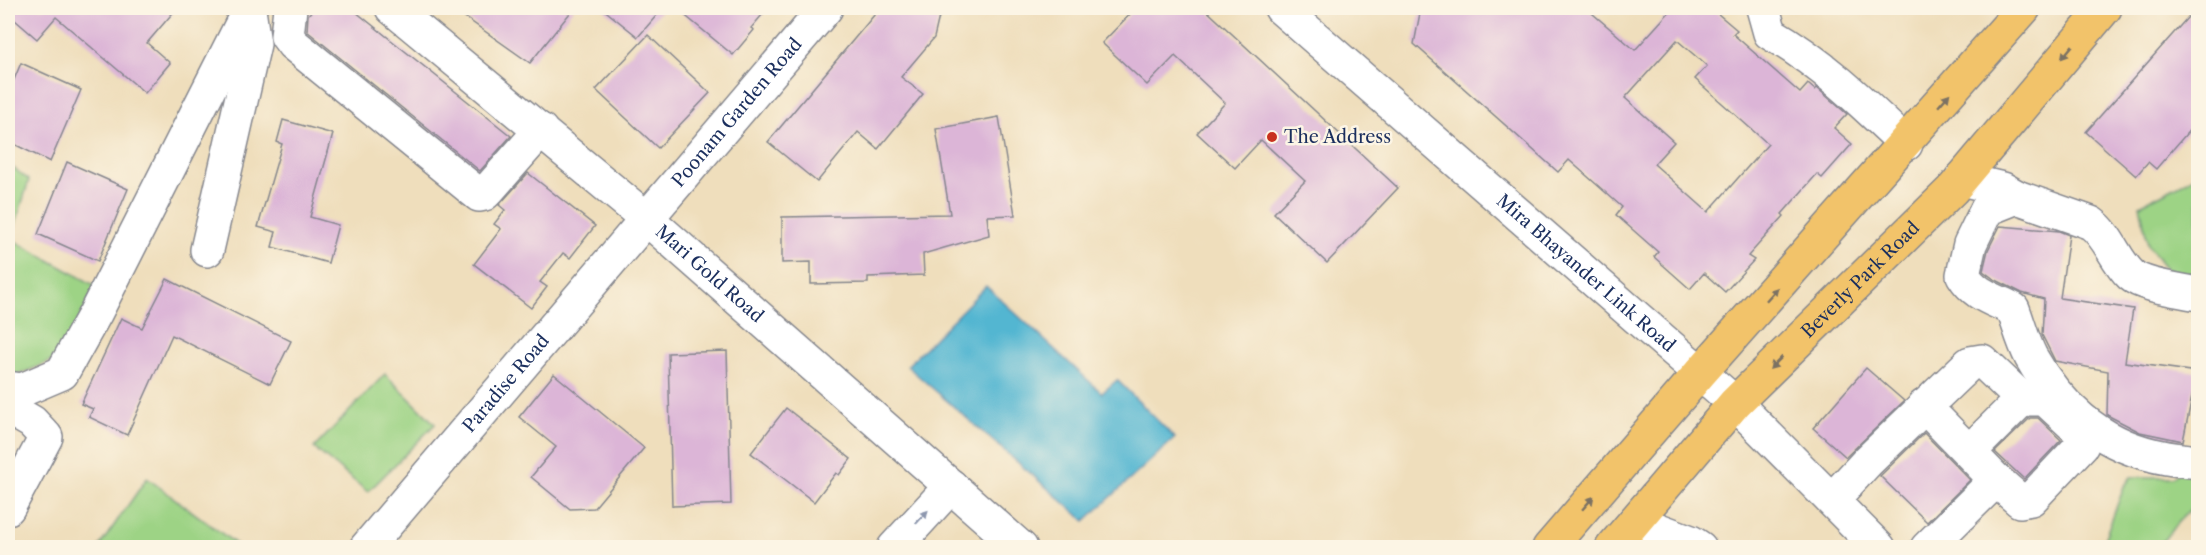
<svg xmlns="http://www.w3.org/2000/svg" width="2206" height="555" font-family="'Libre Caslon Text',serif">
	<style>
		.green { fill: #9dd385; stroke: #5c8172; stroke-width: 1.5 }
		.water { fill: #52b6d1; stroke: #367298; stroke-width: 1.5 }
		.building { fill: #dcb5d7; fill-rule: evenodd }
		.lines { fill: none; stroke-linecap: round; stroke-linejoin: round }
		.minor-casing { stroke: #85868d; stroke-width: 36 }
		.major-casing { stroke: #85868d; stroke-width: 36 }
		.minor { stroke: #fff; stroke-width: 33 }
		.major { stroke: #f2c36a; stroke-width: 33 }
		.oneway { fill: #7c7263 }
		.oneway2 { fill: #8d97ae }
		.poi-dot { fill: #c8321e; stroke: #fcf5e5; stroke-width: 2 }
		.labels { text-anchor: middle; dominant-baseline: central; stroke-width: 5; stroke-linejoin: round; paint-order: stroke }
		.street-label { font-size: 18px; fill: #1b2f5e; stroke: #fcf5e5 }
		.poi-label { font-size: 18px; fill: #1b2f5e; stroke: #fcf5e5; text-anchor: start }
	</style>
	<rect width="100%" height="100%" fill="#fcf5e5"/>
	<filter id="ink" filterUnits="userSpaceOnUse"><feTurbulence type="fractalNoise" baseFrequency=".0167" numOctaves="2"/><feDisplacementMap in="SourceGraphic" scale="12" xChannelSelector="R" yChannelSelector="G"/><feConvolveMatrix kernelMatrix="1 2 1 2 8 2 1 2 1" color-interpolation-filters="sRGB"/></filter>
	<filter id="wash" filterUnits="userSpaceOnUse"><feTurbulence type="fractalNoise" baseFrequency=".008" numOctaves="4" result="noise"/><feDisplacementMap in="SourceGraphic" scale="24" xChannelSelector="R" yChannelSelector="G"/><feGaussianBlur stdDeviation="1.35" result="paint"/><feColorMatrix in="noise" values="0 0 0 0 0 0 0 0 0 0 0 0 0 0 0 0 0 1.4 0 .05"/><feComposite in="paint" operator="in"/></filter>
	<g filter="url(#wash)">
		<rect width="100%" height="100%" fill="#efdebc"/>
		<g class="green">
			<polygon points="8,164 29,180 11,239 96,286 61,357 8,379"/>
			<polygon points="2194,177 2198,177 2198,276 2167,270 2148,245 2140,205"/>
			<polygon points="385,374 435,424 368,492 314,448"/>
			<polygon points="2198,458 2198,502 2178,522 2158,547 2101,548 2124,487 2131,477 2173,477"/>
			<polygon points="147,478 240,547 99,547"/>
		</g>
		<polygon class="water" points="986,286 1102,393 1117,380 1175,438 1085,521 907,366"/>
		<g id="blocks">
			<g class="building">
				<polygon points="8,8 177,8 147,43 170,63 145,93 56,17 37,39 8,14"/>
				<polygon points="314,8 351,8 511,136 480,171 307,31 308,15"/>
				<polygon points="452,8 574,8 530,63"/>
				<polygon points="602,8 663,8 638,37"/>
				<polygon points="676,8 768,8 751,28 754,30 733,55"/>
				<polygon points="880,8 941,8 934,38 901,77 923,94 878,149 858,132 817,182 768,142"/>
				<polygon points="1136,8 1204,8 1398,188 1327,263 1274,213 1305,181 1261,140 1235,168 1197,133 1225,103 1175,56 1147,85 1102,43"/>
				<path d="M 1421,8 L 1586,8 L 1635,50 L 1673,8 L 1711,8 L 1737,30 L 1733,34 L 1800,93 L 1808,84 L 1815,90 L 1817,88 L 1847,114 L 1834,128 L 1852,144 L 1822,178 L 1817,174 L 1782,214 L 1784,216 L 1748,256 L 1754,260 L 1725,292 L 1704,273 L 1690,289 L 1654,257 L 1658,252 L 1616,215 L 1622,207 L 1569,160 L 1558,172 L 1414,44 ZM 1677,40 L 1707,66 L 1695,79 L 1768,144 L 1708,212 L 1654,164 L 1674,142 L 1625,98 Z"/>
				<polygon points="2196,8 2199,8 2199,119 2156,169 2148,162 2136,176 2086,132"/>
				<polygon points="648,35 710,93 658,148 596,90"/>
				<polygon points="21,63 81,90 50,162 8,141 8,94"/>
				<polygon points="999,117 1015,215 987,216 989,235 923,254 924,275 868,277 868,283 811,284 811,262 782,263 782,217 950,214 936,129"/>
				<polygon points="283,120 333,134 310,217 338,225 328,263 272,247 276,232 258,227 282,144 277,142"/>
				<polygon points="67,162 128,189 98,261 38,234"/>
				<polygon points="528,173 595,226 570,258 563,253 540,282 547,287 531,308 474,264 501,229 494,224 505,210 499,205"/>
				<polygon points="2000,226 2059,231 2069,235 2060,298 2133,309 2125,362 2197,372 2183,441 2140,432 2107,415 2108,371 2055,361 2042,335 2044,299 2022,293 1994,279 1983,271 1988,250"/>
				<polygon points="167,279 291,341 270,384 172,335 127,435 89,417 93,409 81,404 121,318 142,328"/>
				<polygon points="727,351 731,504 672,506 668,353"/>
				<polygon points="1866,368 1904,401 1846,457 1813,428"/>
				<polygon points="554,374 644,448 594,508 570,509 531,477 556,447 519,417"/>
				<polygon points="786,408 851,459 839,475 836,473 814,502 751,453"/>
				<polygon points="2030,418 2038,418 2061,440 2024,479 1995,452"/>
				<polygon points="1924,433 1970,480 1927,522 1880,476"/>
			</g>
		</g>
	</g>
	<g filter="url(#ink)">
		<use href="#blocks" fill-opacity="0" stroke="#85868d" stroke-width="1.5"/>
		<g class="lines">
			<defs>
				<g id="minor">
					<polyline points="290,8 287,36 293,44 479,195 484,194 489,189 541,130"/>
					<path id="s1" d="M 392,8 L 646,218 L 1021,548"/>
					<path id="s2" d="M 1281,8 L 1735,403 L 1879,548"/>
					<path d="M 1763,8 L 1770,33 C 1822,63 1863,103 1906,144"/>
					<path d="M 1961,179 L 2003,189 L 2017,197 L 2091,223 C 2109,236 2115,260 2131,275 C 2143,286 2181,290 2198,294"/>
					<path d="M 2017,197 L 1987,209 L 1970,244 L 1963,275 C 1975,295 1993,299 2013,309 C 2019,325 2023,342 2031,357 C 2057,404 2099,443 2153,455 C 2168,459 2183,460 2198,462"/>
					<polyline points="207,250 254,44 249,10"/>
					<polyline points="8,388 22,390 62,373 95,314 250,8"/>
					<polyline points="1924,406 1996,480"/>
					<polyline points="8,408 32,422 46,437 8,508"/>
					<polyline points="1970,451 2022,399"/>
					<polyline points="1832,500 1868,461 1970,363 1982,361 2022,399 2045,399 2082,433 2082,445 2031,499 2020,501 1996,480 1927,548"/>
					<polyline points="1635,521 1691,542 1700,548"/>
					<path id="s3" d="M 366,548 L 826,8"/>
					<polyline points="894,548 951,486"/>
				</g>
				<g id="major">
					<polyline points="1549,548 1700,373 2024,8"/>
					<path id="s4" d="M 1612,548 L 1735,403 L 1953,189 L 2105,8"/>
				</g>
			</defs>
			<use href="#minor" class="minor-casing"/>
			<use href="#major" class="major-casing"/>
			<use href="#minor" class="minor"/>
			<use href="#major" class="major"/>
		</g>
		<defs><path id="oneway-solid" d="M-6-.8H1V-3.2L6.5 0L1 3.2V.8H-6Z" transform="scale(1.5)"/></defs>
		<g class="oneway">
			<use href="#oneway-solid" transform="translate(2067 52) rotate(130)"/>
			<use href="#oneway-solid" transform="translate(1944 100) rotate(-49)"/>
			<use href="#oneway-solid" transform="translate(1772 294) rotate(-48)"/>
			<use href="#oneway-solid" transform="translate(1776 363) rotate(135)"/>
			<use href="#oneway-solid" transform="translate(1588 503) rotate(-49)"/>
		</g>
		<use class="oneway2" href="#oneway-solid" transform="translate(922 517) rotate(-47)"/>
	</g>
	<circle class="poi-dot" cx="1272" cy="137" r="6"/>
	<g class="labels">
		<g class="street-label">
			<text stroke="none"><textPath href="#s3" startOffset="572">Poonam Garden Road</textPath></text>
			<text stroke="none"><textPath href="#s2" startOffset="404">Mira Bhayander Link Road</textPath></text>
			<text stroke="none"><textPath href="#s1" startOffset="414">Mari Gold Road</textPath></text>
			<text stroke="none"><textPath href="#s4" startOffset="366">Beverly Park Road</textPath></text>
			<text stroke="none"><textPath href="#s3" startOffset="216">Paradise Road</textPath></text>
		</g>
		<g class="poi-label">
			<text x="1284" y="137">The Address</text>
		</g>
	</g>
	<rect width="2206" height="555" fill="none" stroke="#fcf5e5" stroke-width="30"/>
</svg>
